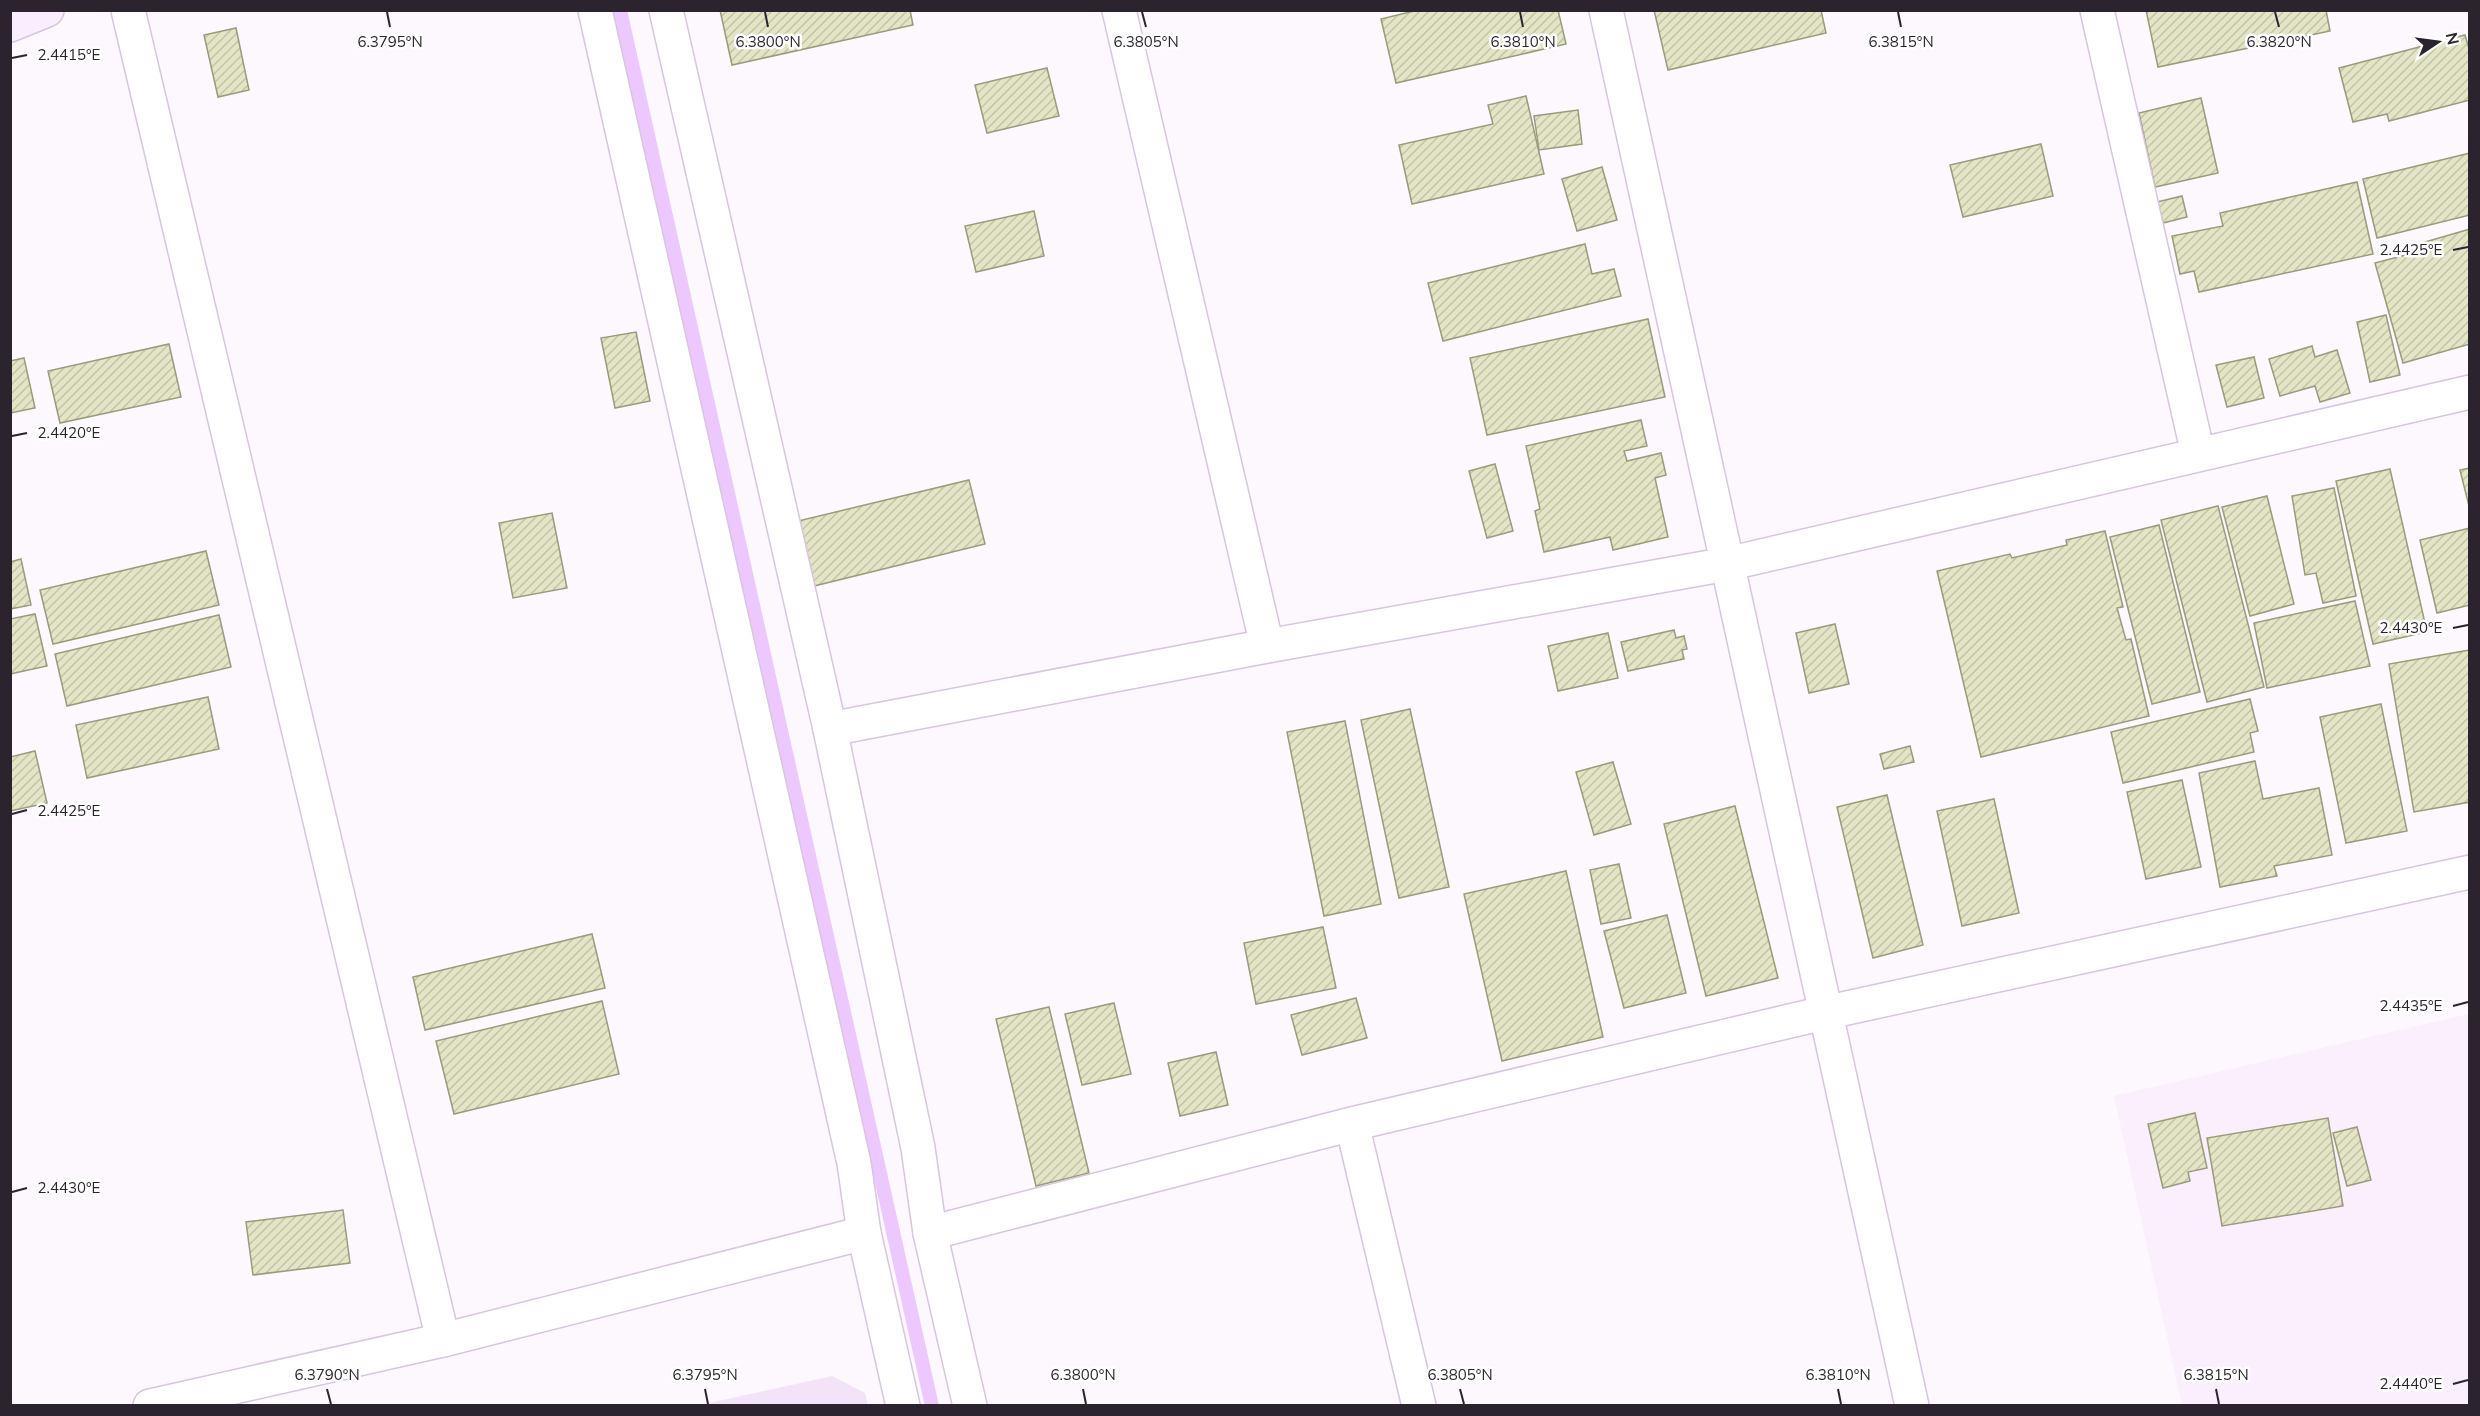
<svg xmlns="http://www.w3.org/2000/svg" width="2480" height="1416" font-family="Mulish,sans-serif">
	<style>
		.built { fill: #f9effd }
		.garden { fill: #f2e3f8 }
		.lines { fill: none; stroke-linecap: round; stroke-linejoin: round }
		.stream { stroke: #edc8fe; stroke-width: 14 }
		.building { fill: url(#building-hatch); stroke: #999b7d; stroke-width: 1.5 }
		.street-casing { stroke: #d8c5e0; stroke-width: 36 }
		.secondary-casing { stroke: #d8c5e0; stroke-width: 36 }
		.street { stroke: #fff; stroke-width: 33 }
		.secondary { stroke: #f9eefe; stroke-width: 33 }
		.ticks { fill: none; stroke: #2b242e; stroke-width: 2 }
		.ticks-label { font-size: 15px; text-anchor: middle; fill: #2b242e; stroke: #fff; stroke-width: 5; stroke-linejoin: round; paint-order: stroke }
	</style>
	<defs>
		<pattern id="building-hatch" width="6" height="6" patternUnits="userSpaceOnUse" patternTransform="scale(1.5)"><rect width="6" height="6" fill="#e3e5c5"/><path d="M-1 1l2-2M0 6l6-6M5 7l2-2" fill="none" stroke="#c3c4aa"/></pattern>
	</defs>
	<rect width="100%" height="100%" fill="#fcf8fe"/>
	<polygon class="built" points="2469,1014 2469,1405 2182,1405 2114,1096"/>
	<polygon class="garden" points="832,1376 865,1393 868,1405 700,1405"/>
	<g class="lines">
		<polyline class="stream" points="620,10 932,1406"/>
	</g>
	<g class="building">
		<polygon points="720,10 910,10 913,25 732,65"/>
		<polygon points="1418,10 1558,10 1566,44 1396,83 1381,19"/>
		<polygon points="1654,10 1821,10 1826,33 1668,70"/>
		<polygon points="2146,10 2326,10 2330,31 2158,67"/>
		<polygon points="236,28 249,90 218,97 204,35"/>
		<polygon points="2465,35 2470,52 2470,100 2389,121 2387,114 2353,122 2339,68"/>
		<polygon points="1047,68 1059,116 987,133 975,85"/>
		<polygon points="1526,96 1544,174 1412,204 1399,145 1493,124 1488,105"/>
		<polygon points="2201,98 2218,173 2155,187 2139,113"/>
		<polygon points="1578,110 1582,144 1539,150 1534,116"/>
		<polygon points="2041,144 2053,196 1963,217 1950,165"/>
		<polygon points="2470,153 2470,215 2377,238 2363,179"/>
		<polygon points="1602,167 1617,220 1577,231 1562,179"/>
		<polygon points="2357,182 2373,254 2199,292 2194,271 2180,274 2172,236 2223,226 2220,213"/>
		<polygon points="2182,196 2187,217 2163,223 2157,202"/>
		<polygon points="1034,211 1044,256 976,272 965,226"/>
		<polygon points="2470,229 2470,344 2403,363 2375,263 2413,253 2411,246"/>
		<polygon points="1585,244 1592,274 1614,269 1621,296 1443,341 1428,283"/>
		<polygon points="2386,315 2400,375 2370,382 2357,322"/>
		<polygon points="1648,319 1665,397 1487,435 1470,358"/>
		<polygon points="636,332 650,401 615,408 601,338"/>
		<polygon points="169,344 181,397 60,423 48,371"/>
		<polygon points="2312,346 2315,357 2337,350 2350,393 2320,402 2315,386 2280,396 2269,359"/>
		<polygon points="2254,357 2264,398 2227,407 2216,365"/>
		<polygon points="24,358 35,408 10,413 10,361"/>
		<polygon points="1641,420 1647,446 1624,451 1627,461 1661,453 1666,475 1655,478 1668,537 1613,550 1610,537 1544,552 1535,511 1540,509 1526,446"/>
		<polygon points="1495,464 1513,531 1487,538 1469,471"/>
		<polygon points="2470,468 2470,510 2460,470"/>
		<polygon points="2390,469 2427,632 2373,644 2336,481"/>
		<polygon points="969,480 985,544 810,587 794,522"/>
		<polygon points="2334,488 2356,596 2323,603 2316,573 2305,575 2292,496"/>
		<polygon points="2267,496 2294,604 2250,616 2222,507"/>
		<polygon points="2218,506 2264,687 2207,702 2161,520"/>
		<polygon points="552,513 567,588 513,598 499,523"/>
		<polygon points="2159,525 2200,692 2152,704 2110,537"/>
		<polygon points="2470,528 2470,605 2437,613 2420,540"/>
		<polygon points="2105,531 2123,607 2117,608 2126,640 2131,639 2149,716 1981,757 1937,571 2010,554 2012,558 2067,545 2066,540"/>
		<polygon points="206,551 219,605 53,644 40,590"/>
		<polygon points="21,559 31,605 10,609 10,562"/>
		<polygon points="2355,601 2370,666 2267,688 2254,623"/>
		<polygon points="35,614 47,666 10,674 10,619"/>
		<polygon points="219,615 231,667 67,706 55,654"/>
		<polygon points="1835,624 1849,684 1809,693 1796,633"/>
		<polygon points="1674,630 1676,638 1684,636 1687,649 1682,650 1684,659 1628,671 1621,642"/>
		<polygon points="1608,633 1618,678 1558,691 1548,646"/>
		<polygon points="2470,650 2470,802 2414,812 2389,664"/>
		<polygon points="208,697 219,749 87,778 76,725"/>
		<polygon points="2250,699 2258,731 2250,733 2254,752 2123,783 2111,732"/>
		<polygon points="2381,704 2407,831 2346,843 2320,717"/>
		<polygon points="1410,709 1449,887 1399,898 1361,720"/>
		<polygon points="1345,721 1381,904 1324,916 1287,732"/>
		<polygon points="1910,746 1914,762 1884,769 1880,754"/>
		<polygon points="35,751 47,803 10,811 10,757"/>
		<polygon points="2255,761 2263,799 2319,788 2332,855 2274,866 2277,876 2220,887 2199,773"/>
		<polygon points="1613,762 1631,824 1594,835 1576,772"/>
		<polygon points="2182,780 2201,867 2146,879 2127,792"/>
		<polygon points="1887,795 1923,945 1873,958 1837,807"/>
		<polygon points="1994,799 2019,913 1962,926 1937,811"/>
		<polygon points="1735,806 1778,978 1706,996 1664,824"/>
		<polygon points="1619,864 1631,918 1601,924 1590,870"/>
		<polygon points="1566,871 1603,1037 1502,1061 1464,894"/>
		<polygon points="1667,915 1686,993 1624,1008 1604,931"/>
		<polygon points="1323,927 1336,988 1256,1004 1244,943"/>
		<polygon points="592,934 605,988 425,1030 413,977"/>
		<polygon points="1356,998 1367,1038 1302,1055 1291,1015"/>
		<polygon points="602,1001 619,1074 454,1114 436,1041"/>
		<polygon points="1114,1003 1131,1074 1082,1085 1065,1014"/>
		<polygon points="1049,1007 1089,1173 1036,1186 996,1019"/>
		<polygon points="1216,1052 1228,1105 1180,1116 1168,1063"/>
		<polygon points="2195,1113 2207,1168 2188,1172 2190,1181 2163,1188 2148,1124"/>
		<polygon points="2328,1118 2343,1206 2222,1226 2207,1138"/>
		<polygon points="2357,1127 2371,1180 2347,1186 2333,1133"/>
		<polygon points="343,1210 350,1263 253,1275 246,1222"/>
	</g>
	<g class="lines">
		<defs>
			<g id="street">
				<polyline points="128,10 443,1340"/>
				<polyline points="595,10 854,1163 864,1233 903,1406"/>
				<polyline points="666,10 830,729 918,1148 930,1233 970,1406"/>
				<polyline points="1119,10 1267,646"/>
				<polyline points="1606,10 1912,1406"/>
				<polyline points="2097,10 2198,454"/>
				<polyline points="830,729 1267,646 1727,564 2470,392"/>
				<polyline points="1352,1124 1419,1406"/>
				<polyline points="930,1233 1352,1124 1824,1013 2470,872"/>
				<polyline points="150,1406 443,1340 864,1233"/>
			</g>
			<polyline id="secondary" points="10,25 47,10"/>
		</defs>
		<use href="#street" class="street-casing"/>
		<use href="#secondary" class="secondary-casing"/>
		<use href="#street" class="street"/>
		<use href="#secondary" class="secondary"/>
	</g>
	<path class="ticks" d="M 387,12 L 390,27M 765,12 L 768,27M 1142,12 L 1146,27M 1520,12 L 1523,27M 1898,12 L 1901,27M 2275,12 L 2279,27M 12,58 L 27,55M 2453,250 L 2468,247M 12,436 L 27,433M 2453,628 L 2468,625M 12,814 L 27,810M 2453,1006 L 2468,1002M 12,1192 L 27,1188M 2453,1384 L 2468,1380M 327,1389 L 331,1404M 705,1389 L 708,1404M 1083,1389 L 1086,1404M 1460,1389 L 1464,1404M 1838,1389 L 1841,1404M 2216,1389 L 2219,1404"/>
	<g class="ticks-label">
		<text x="390" y="47">6.3795°N</text>
		<text x="768" y="47">6.3800°N</text>
		<text x="1146" y="47">6.3805°N</text>
		<text x="1523" y="47">6.3810°N</text>
		<text x="1901" y="47">6.3815°N</text>
		<text x="2279" y="47">6.3820°N</text>
		<text x="69" y="60">2.4415°E</text>
		<text x="2411" y="255">2.4425°E</text>
		<text x="69" y="438">2.4420°E</text>
		<text x="2411" y="633">2.4430°E</text>
		<text x="69" y="816">2.4425°E</text>
		<text x="2411" y="1011">2.4435°E</text>
		<text x="69" y="1193">2.4430°E</text>
		<text x="327" y="1380">6.3790°N</text>
		<text x="705" y="1380">6.3795°N</text>
		<text x="1083" y="1380">6.3800°N</text>
		<text x="1460" y="1380">6.3805°N</text>
		<text x="1838" y="1380">6.3810°N</text>
		<text x="2216" y="1380">6.3815°N</text>
		<text x="2411" y="1389">2.4440°E</text>
	</g>
	<rect width="2480" height="1416" fill="none" stroke="#2b242e" stroke-width="24"/>
	<g transform="translate(2438 42) rotate(77)" stroke="#ffffff" stroke-width="4.5" paint-order="stroke">
	<path d="M0-4.5L10 22L0 15L-10 22Z" fill="#2b242e"/>
	<text y="-9" font-size="16" font-weight="bold" text-anchor="middle" fill="#2b242e">N</text>
	</g>
</svg>
